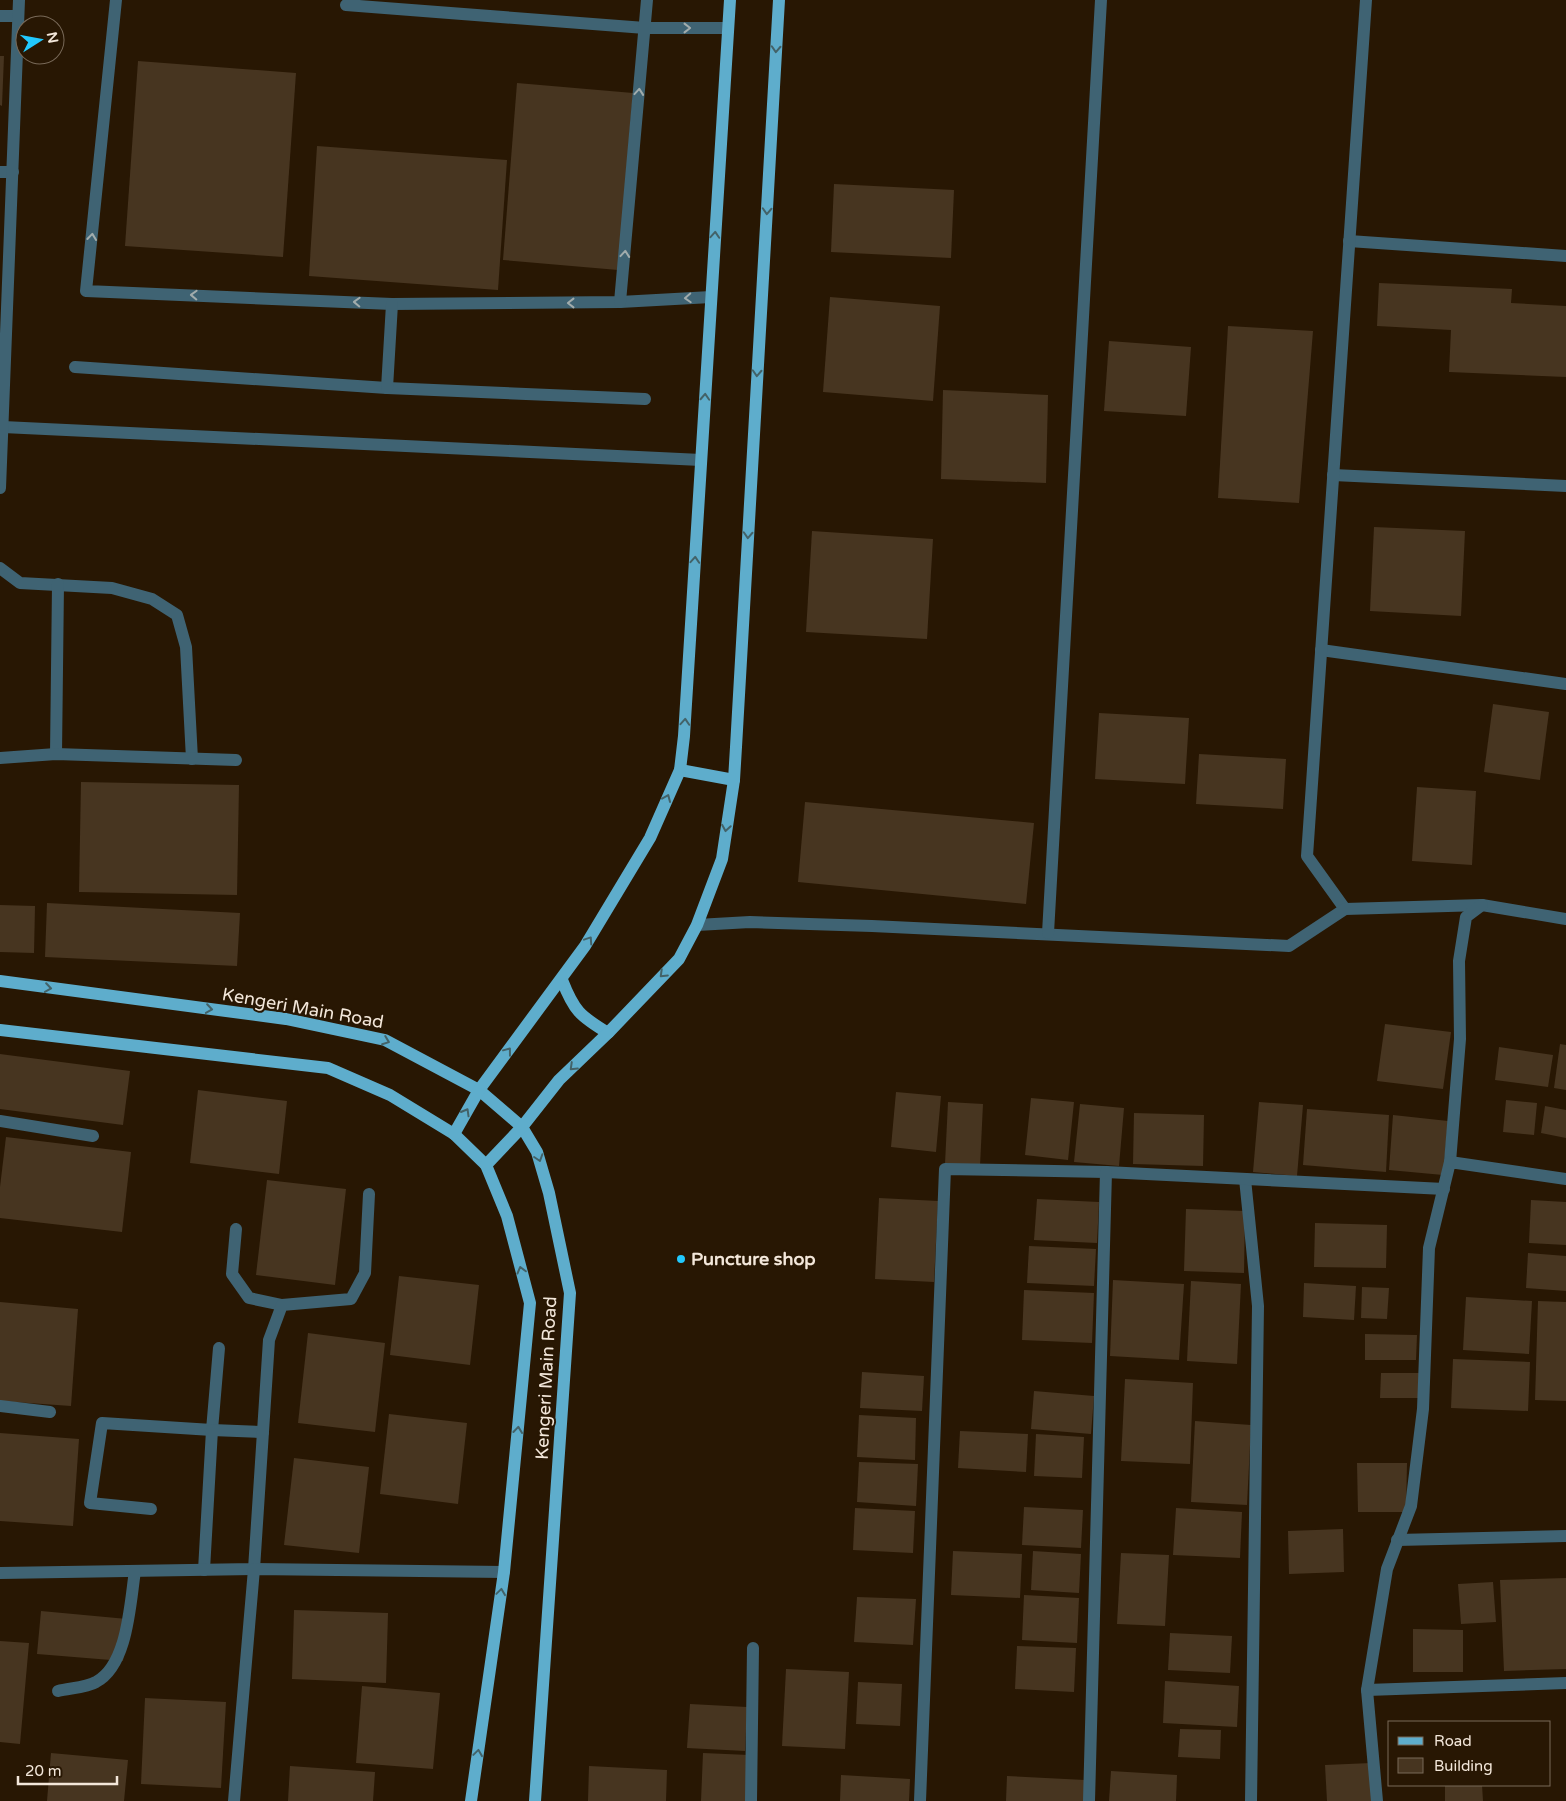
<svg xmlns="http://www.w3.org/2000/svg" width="1566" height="1801" font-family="'Varela Round',sans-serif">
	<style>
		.building { fill: #473520 }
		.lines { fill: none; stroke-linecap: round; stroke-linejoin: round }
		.minor { stroke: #3f6373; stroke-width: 12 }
		.major { stroke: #5eadcc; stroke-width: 12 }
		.oneway { stroke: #a2acac }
		.oneway2 { stroke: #436268 }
		.poi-dot { fill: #22c9fe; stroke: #281703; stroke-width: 2 }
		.labels { text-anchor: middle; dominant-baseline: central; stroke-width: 4; stroke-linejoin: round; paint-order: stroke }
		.street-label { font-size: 18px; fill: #f3e7da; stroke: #281703 }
		.poi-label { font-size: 18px; font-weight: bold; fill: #f3e7da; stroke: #281703; text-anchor: start }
	</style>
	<rect width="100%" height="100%" fill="#281703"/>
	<g class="building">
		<polygon points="0,56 4,56 2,106 0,105"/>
		<polygon points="138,61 296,73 283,257 125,246"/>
		<polygon points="517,83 633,93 618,270 503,260"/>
		<polygon points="317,146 507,160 498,290 309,276"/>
		<polygon points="834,184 954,190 951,258 831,252"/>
		<polygon points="1379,283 1512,289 1511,303 1566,306 1566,377 1449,372 1451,330 1377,326"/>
		<polygon points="830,297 940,306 933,401 823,392"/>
		<polygon points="1228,326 1313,331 1299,503 1218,498"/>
		<polygon points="1109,341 1191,347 1186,416 1104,411"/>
		<polygon points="943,390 1048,395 1046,483 941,479"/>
		<polygon points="1374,527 1465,531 1461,616 1370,611"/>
		<polygon points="812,531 933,539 927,639 806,632"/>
		<polygon points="1493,704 1549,712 1540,780 1484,772"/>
		<polygon points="1099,713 1189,718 1185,784 1095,779"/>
		<polygon points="1199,754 1286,759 1283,809 1196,804"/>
		<polygon points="81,782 239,785 237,895 79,892"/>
		<polygon points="1417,787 1476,791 1472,865 1412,861"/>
		<polygon points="805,802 1034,823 1026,904 798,882"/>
		<polygon points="47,903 240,913 237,966 45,957"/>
		<polygon points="0,905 35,906 34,953 0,952"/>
		<polygon points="1385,1024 1451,1032 1443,1089 1377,1081"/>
		<polygon points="1560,1044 1566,1045 1566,1090 1554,1088"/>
		<polygon points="1499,1047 1553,1055 1548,1087 1495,1080"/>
		<polygon points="0,1054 130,1071 123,1125 0,1109"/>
		<polygon points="198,1090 287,1101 279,1174 190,1163"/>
		<polygon points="896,1092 941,1096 936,1152 891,1147"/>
		<polygon points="1031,1098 1074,1102 1068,1160 1025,1155"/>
		<polygon points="1506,1100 1537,1103 1534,1135 1503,1132"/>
		<polygon points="948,1102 983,1104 980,1166 945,1164"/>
		<polygon points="1259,1102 1303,1105 1297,1176 1253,1172"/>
		<polygon points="1080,1104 1124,1108 1119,1166 1074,1162"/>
		<polygon points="1545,1106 1566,1110 1566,1138 1541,1133"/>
		<polygon points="1307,1109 1389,1115 1386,1172 1303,1165"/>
		<polygon points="1134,1113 1204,1115 1203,1166 1133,1164"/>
		<polygon points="1393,1115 1448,1121 1443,1175 1389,1170"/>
		<polygon points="6,1137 131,1152 122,1232 0,1218 0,1187"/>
		<polygon points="267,1180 346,1189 335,1285 256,1275"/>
		<polygon points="879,1198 938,1201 934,1282 875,1279"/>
		<polygon points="1037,1199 1099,1202 1097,1243 1034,1240"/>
		<polygon points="1531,1200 1566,1202 1566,1245 1529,1243"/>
		<polygon points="1186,1209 1245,1211 1244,1273 1184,1271"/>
		<polygon points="1315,1223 1387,1225 1386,1268 1314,1267"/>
		<polygon points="1029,1246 1096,1249 1094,1286 1027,1283"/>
		<polygon points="1528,1253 1566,1256 1566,1291 1526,1288"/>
		<polygon points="399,1276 479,1285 470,1365 390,1355"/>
		<polygon points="1113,1280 1184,1284 1179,1360 1110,1356"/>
		<polygon points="1191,1281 1241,1284 1237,1364 1187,1361"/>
		<polygon points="1304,1283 1356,1286 1354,1320 1303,1317"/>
		<polygon points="1362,1287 1389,1288 1387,1319 1361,1318"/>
		<polygon points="1024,1290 1094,1293 1092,1343 1022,1340"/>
		<polygon points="1466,1297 1532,1301 1529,1354 1463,1350"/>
		<polygon points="1538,1301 1566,1302 1566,1401 1535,1400"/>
		<polygon points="0,1302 78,1309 71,1406 0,1401"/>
		<polygon points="308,1333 385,1343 375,1432 298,1423"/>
		<polygon points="1365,1334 1417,1335 1416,1360 1365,1360"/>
		<polygon points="1453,1359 1530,1362 1528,1411 1451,1408"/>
		<polygon points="862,1372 924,1376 922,1411 860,1408"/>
		<polygon points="1381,1373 1421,1373 1421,1398 1380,1398"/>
		<polygon points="1125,1379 1193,1383 1190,1464 1121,1461"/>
		<polygon points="1034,1391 1094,1396 1091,1434 1031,1429"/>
		<polygon points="389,1414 467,1423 458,1504 380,1494"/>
		<polygon points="859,1415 916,1418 915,1460 857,1457"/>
		<polygon points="1195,1421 1251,1425 1247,1505 1191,1502"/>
		<polygon points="960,1431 1028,1434 1026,1472 958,1468"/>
		<polygon points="0,1433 79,1439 73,1526 0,1521"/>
		<polygon points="1036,1434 1084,1437 1082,1478 1034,1476"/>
		<polygon points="294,1458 369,1467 359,1553 284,1545"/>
		<polygon points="859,1462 918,1464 916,1506 857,1502"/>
		<polygon points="1357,1463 1407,1463 1406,1512 1358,1512"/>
		<polygon points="1024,1507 1083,1510 1081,1548 1022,1545"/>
		<polygon points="855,1508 915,1511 913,1553 853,1550"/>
		<polygon points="1176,1508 1242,1512 1240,1558 1173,1555"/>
		<polygon points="1343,1529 1344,1572 1289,1574 1288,1531"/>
		<polygon points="953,1551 1022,1554 1020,1598 951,1595"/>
		<polygon points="1033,1551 1081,1554 1079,1593 1031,1590"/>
		<polygon points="1121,1553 1169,1555 1165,1626 1117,1624"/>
		<polygon points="1566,1578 1566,1669 1504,1671 1500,1580"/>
		<polygon points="1493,1582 1496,1622 1461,1624 1458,1584"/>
		<polygon points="1024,1595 1079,1598 1077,1643 1022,1640"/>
		<polygon points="857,1597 916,1599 913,1645 854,1642"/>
		<polygon points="294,1610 388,1613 386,1683 292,1679"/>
		<polygon points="41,1611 127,1619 123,1661 37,1654"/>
		<polygon points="1413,1629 1463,1630 1463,1672 1413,1672"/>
		<polygon points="1170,1633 1232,1636 1230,1673 1168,1670"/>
		<polygon points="0,1641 29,1643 20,1744 0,1742"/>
		<polygon points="1017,1646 1076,1648 1074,1692 1015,1689"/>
		<polygon points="786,1669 849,1672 845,1749 782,1746"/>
		<polygon points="1165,1681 1239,1686 1237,1727 1163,1723"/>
		<polygon points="858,1682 902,1684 900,1726 856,1724"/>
		<polygon points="362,1686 440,1693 433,1769 356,1763"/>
		<polygon points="145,1698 226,1702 221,1788 141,1784"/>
		<polygon points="690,1704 747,1707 745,1751 687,1748"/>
		<polygon points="1180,1729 1221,1730 1220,1759 1178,1757"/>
		<polygon points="51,1753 128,1760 124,1801 47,1801"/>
		<polygon points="703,1753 749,1755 746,1801 701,1801"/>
		<polygon points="1371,1763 1372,1801 1327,1801 1325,1765"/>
		<polygon points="290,1766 375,1772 373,1801 288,1801"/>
		<polygon points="589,1766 667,1770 666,1801 588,1801"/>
		<polygon points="1111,1771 1177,1775 1176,1801 1109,1801"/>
		<polygon points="841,1775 910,1779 909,1801 840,1801"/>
		<polygon points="1007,1776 1085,1780 1084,1801 1006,1801"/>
		<polygon points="1482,1785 1483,1801 1445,1801 1445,1786"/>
	</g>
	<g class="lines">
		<g class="minor">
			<polyline points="116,0 86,291 392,304 620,302 711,297"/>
			<polyline points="346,5 645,28 728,28"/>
			<polyline points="0,16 18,16"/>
			<polyline points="0,172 13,172"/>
			<polyline points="1349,241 1566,256"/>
			<polyline points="620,302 647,0"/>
			<polyline points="75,367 387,388 645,399"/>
			<polyline points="387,388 392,304"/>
			<polyline points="3,427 701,460"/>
			<polyline points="1333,475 1566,486"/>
			<polyline points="0,488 19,0"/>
			<polyline points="0,568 20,583 112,588 152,599 177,615 186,647 192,759"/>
			<polyline points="1321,650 1566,684"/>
			<polyline points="56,754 58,584"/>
			<polyline points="0,758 56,754 236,760"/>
			<polyline points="1345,909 1307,856 1366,0"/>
			<polyline points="697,925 750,922 872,926 1289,946 1345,909 1482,905 1566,919"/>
			<polyline points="1048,933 1101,0"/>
			<polyline points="0,1121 93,1136"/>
			<polyline points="1450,1162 1460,1039 1459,961 1466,917 1482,905"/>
			<polyline points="1245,1179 1258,1306 1251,1801"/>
			<polyline points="236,1229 232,1274 249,1298 282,1305"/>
			<polyline points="0,1406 50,1412"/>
			<polyline points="151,1509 90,1503 102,1423 212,1430 219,1348"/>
			<polyline points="1397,1540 1566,1536"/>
			<polyline points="204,1570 212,1430 263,1432"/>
			<polyline points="0,1573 254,1569 269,1340 282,1305 351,1299 365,1273 369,1194"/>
			<polyline points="1367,1690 1566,1683"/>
			<path d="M 58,1691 C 69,1688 86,1688 96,1682 C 128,1665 130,1603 135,1571"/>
			<polyline points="234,1801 254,1569 504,1572"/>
			<polyline points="751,1801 753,1648"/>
			<polyline points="920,1801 945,1169 1106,1172 1444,1189"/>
			<polyline points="1089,1801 1106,1172"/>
			<polyline points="1377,1801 1367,1690 1387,1569 1411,1506 1423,1409 1429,1248 1450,1162 1566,1179"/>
		</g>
		<g class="major">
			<polyline points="680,770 734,780"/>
			<path d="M 562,980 C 574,1011 580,1016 608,1033"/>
			<polyline points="0,981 286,1019 385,1040 479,1090 522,1127 537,1152 549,1193 570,1293 535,1801"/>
			<polyline points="0,1030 328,1068 390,1095 454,1134 486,1165 507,1216 530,1303 504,1572 471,1801"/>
			<polyline points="454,1134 479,1090 585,946 650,838 680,770 684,736 730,0"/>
			<polyline points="486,1165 522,1127 559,1080 608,1033 679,959 697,925 722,859 734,780 736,747 779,0"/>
		</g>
	</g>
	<defs><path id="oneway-chevron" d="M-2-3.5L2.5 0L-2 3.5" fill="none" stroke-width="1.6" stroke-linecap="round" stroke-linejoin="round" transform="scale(1.25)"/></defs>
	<g class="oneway">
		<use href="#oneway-chevron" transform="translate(687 28)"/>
		<use href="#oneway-chevron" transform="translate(639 92) rotate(-85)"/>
		<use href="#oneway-chevron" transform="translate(92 237) rotate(-84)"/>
		<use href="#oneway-chevron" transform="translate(625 254) rotate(-85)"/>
		<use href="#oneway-chevron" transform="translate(194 295) rotate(-178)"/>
		<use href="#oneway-chevron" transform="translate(688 298) rotate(177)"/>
		<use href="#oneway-chevron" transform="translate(357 302) rotate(-178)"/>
		<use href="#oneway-chevron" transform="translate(571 303) rotate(180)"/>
	</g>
	<g class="oneway2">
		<use href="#oneway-chevron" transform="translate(776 49) rotate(93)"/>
		<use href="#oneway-chevron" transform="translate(767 211) rotate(93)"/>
		<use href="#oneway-chevron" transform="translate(715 235) rotate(-86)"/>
		<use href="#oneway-chevron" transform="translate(757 373) rotate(93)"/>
		<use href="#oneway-chevron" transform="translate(705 397) rotate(-87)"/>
		<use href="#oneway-chevron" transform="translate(748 535) rotate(93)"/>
		<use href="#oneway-chevron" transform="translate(695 560) rotate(-86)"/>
		<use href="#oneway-chevron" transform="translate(685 722) rotate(-86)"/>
		<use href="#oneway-chevron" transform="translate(667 798) rotate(-67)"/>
		<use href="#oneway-chevron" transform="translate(726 828) rotate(99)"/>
		<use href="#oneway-chevron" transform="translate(589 940) rotate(-56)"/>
		<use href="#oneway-chevron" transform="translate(663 974) rotate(136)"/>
		<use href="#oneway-chevron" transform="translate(48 988) rotate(8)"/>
		<use href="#oneway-chevron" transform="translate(209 1009) rotate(8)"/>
		<use href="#oneway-chevron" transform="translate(386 1041) rotate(21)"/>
		<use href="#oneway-chevron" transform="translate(508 1051) rotate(-53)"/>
		<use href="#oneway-chevron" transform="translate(573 1067) rotate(136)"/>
		<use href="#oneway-chevron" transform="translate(466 1112) rotate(-60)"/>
		<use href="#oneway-chevron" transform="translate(539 1158) rotate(72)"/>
		<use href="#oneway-chevron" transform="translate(521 1270) rotate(-105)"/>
		<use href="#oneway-chevron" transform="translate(518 1430) rotate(-84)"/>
		<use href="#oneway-chevron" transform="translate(501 1592) rotate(-82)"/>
		<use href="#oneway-chevron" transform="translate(478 1753) rotate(-82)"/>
	</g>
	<circle class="poi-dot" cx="681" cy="1259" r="5"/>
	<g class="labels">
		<g class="street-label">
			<text transform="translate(303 1008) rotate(10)">Kengeri Main Road</text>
			<text transform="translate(546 1378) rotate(-87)">Kengeri Main Road</text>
		</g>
		<g class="poi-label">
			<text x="691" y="1259">Puncture shop</text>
		</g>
	</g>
	<rect x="1388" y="1721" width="162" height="65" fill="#281703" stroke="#796a59"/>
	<rect x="1398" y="1737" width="25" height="8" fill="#5eadcc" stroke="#796a59"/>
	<text x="1434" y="1746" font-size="15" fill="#f3e7da">Road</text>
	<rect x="1398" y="1758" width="25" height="15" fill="#473520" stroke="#796a59"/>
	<text x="1434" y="1771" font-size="15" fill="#f3e7da">Building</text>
	<g transform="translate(40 40) rotate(79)"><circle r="24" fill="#281703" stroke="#796a59"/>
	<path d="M0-4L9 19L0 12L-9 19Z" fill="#22c9fe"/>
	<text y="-8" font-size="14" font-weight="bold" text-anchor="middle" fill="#f3e7da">N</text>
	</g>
	<path d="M18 1776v8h99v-8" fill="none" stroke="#f3e7da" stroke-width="2.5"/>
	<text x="25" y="1776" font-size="15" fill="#f3e7da" stroke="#281703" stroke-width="4" paint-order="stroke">20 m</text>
</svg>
